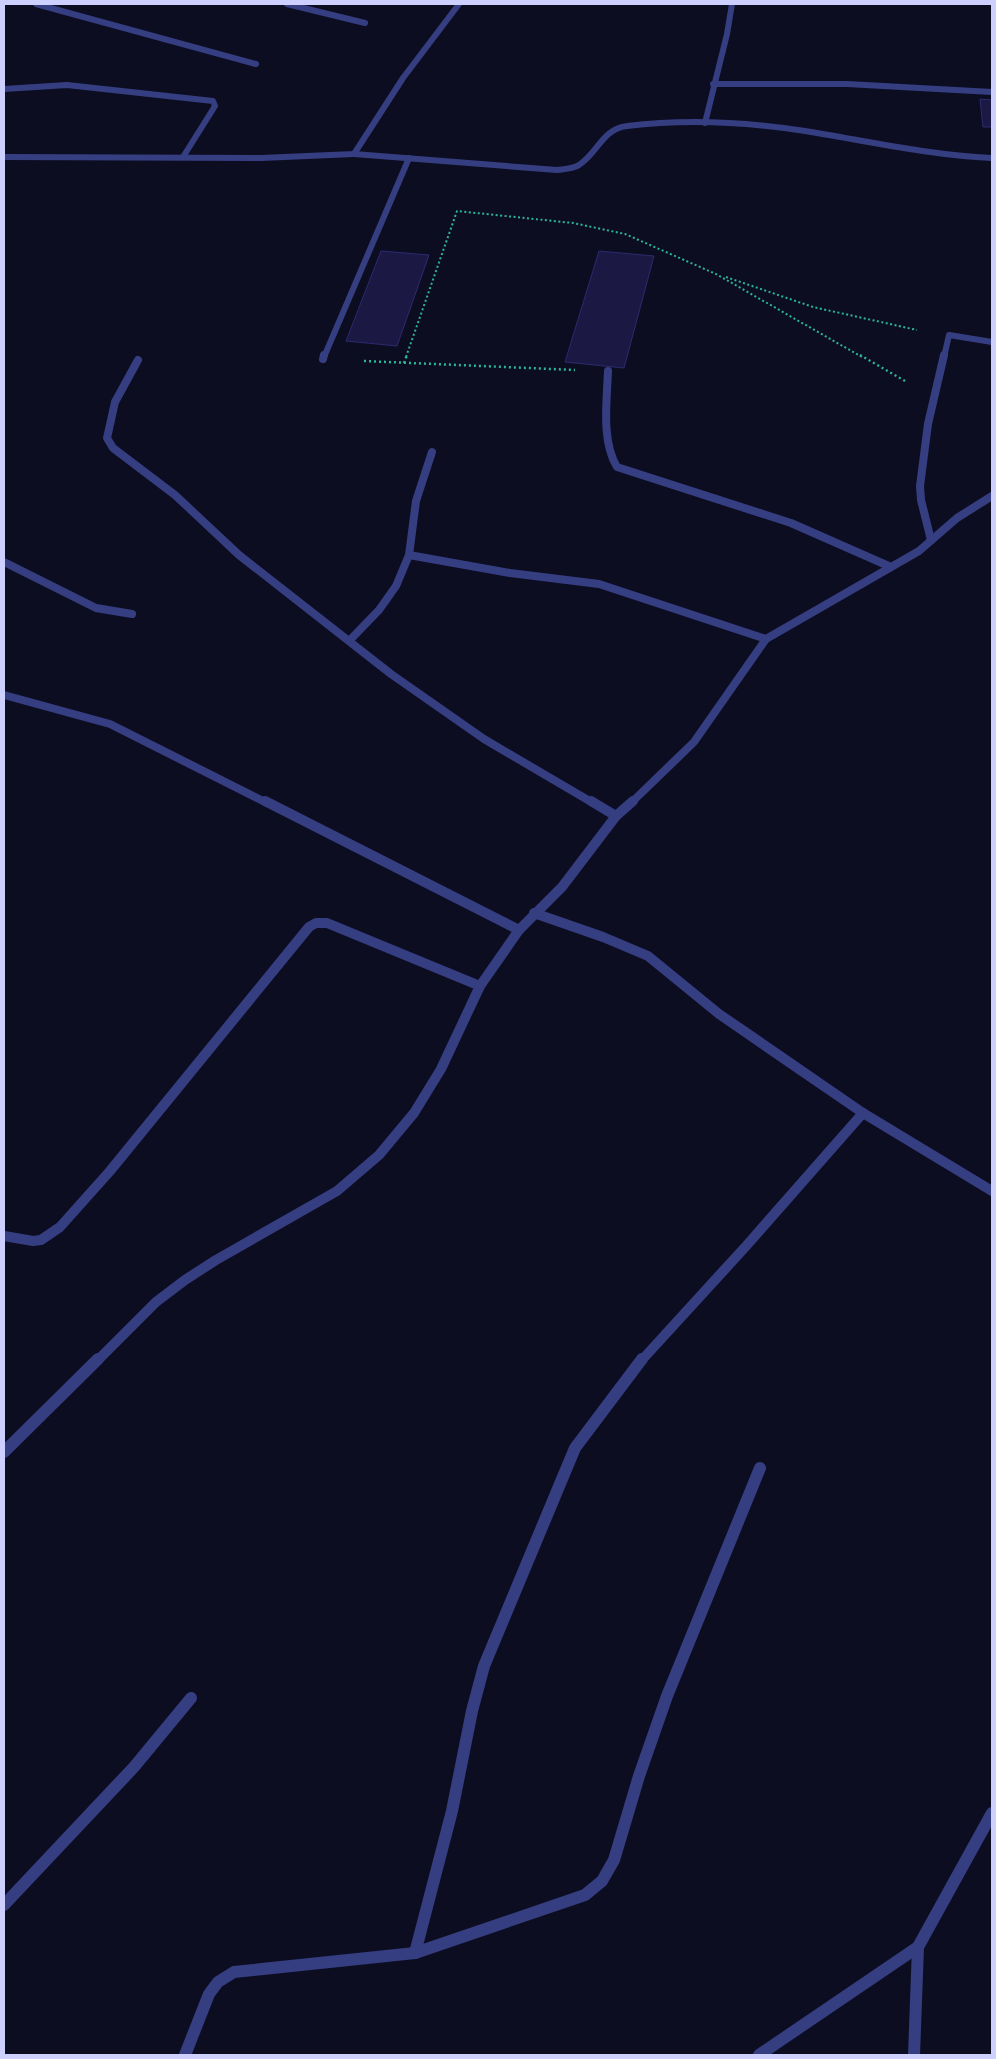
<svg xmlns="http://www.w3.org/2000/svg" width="996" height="2059" font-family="'Golos Text',sans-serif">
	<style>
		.building { fill: #1b1843; stroke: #2d2a70 }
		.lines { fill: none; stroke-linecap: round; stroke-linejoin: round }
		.path-far1 { stroke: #2ab699; stroke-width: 2; stroke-dasharray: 2 2.5; stroke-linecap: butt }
		.path { stroke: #2ab699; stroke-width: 2.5; stroke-dasharray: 2 3; stroke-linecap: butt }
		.minor-far3 { stroke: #363e82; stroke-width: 6 }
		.minor-far2 { stroke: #363e82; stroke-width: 8 }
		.minor-far1 { stroke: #363e82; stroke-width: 10 }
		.minor { stroke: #363e82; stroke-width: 12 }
	</style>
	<rect width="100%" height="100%" fill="#0d0d22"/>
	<g class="building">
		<polygon points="980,99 992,100 992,127 983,127"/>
		<polygon points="381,251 429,255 397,346 346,341"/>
		<polygon points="599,251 654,256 624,368 565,362"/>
	</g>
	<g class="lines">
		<g class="path-far1">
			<polyline points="726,277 813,307 917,330"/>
			<polyline points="406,357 457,211 573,223 625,234 716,274 862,357"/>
		</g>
		<g class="path">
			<polyline points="860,355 905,381"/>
			<polyline points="364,361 575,370"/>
			<polyline points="404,363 407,355"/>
		</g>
		<g class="minor-far3">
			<polyline points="36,4 256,64"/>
			<polyline points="287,4 365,23"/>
			<polyline points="713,84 847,84 992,92"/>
			<polyline points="4,89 67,85 213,101 215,106 183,157"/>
			<polyline points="705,123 727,34 732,4"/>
			<path d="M 354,154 L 557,170 C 564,169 573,169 579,165 C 598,153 602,129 627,126 C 685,119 747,122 805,131 C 867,141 928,155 992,158"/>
			<polyline points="4,157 261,158 354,154 403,78 459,4"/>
			<polyline points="324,357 409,158"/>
			<polyline points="944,357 949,335 992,342"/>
		</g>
		<g class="minor-far2">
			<polyline points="323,359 324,355"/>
			<polyline points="138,360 115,402 107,438 113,448 175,495 239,555 391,674 484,739 593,803"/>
			<path d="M 608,371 C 607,400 601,441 617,467 L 791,523 L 891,567"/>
			<polyline points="931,540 921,500 920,486 928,424 944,355"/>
			<polyline points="409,555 416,501 432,452"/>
			<polyline points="4,562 96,608 132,614"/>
			<polyline points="350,640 379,610 396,586 409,555 510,573 599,584 766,639"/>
			<polyline points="4,695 110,724 267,803"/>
			<polyline points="631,803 694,742 766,639 919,551 957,518 992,496"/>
		</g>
		<g class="minor-far1">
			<polyline points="265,801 519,930"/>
			<polyline points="591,801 616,816"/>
			<polyline points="534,913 603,937 648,956 719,1014 863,1113 992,1191"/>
			<polyline points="4,1236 33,1241 41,1240 60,1227 110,1171 309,927 316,923 327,923 480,986"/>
			<polyline points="97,1361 156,1302 185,1280 216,1260 337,1191 379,1155 414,1113 441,1069 480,986 519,930 562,887 616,816 633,801"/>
			<polyline points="641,1361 747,1245 863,1113"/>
		</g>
		<g class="minor">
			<polyline points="4,1452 98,1359"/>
			<polyline points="4,1905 134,1767 191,1698"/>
			<polyline points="415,1953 452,1811 472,1711 484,1666 575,1448 642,1359"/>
			<polyline points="185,2055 209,1994 218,1982 234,1972 415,1953 585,1895 602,1881 614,1860 639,1776 667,1696 760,1468"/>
			<polyline points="759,2055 918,1947"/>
			<polyline points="914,2055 918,1947 992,1813"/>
		</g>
	</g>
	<rect width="996" height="2059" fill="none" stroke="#cdcfff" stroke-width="10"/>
</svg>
